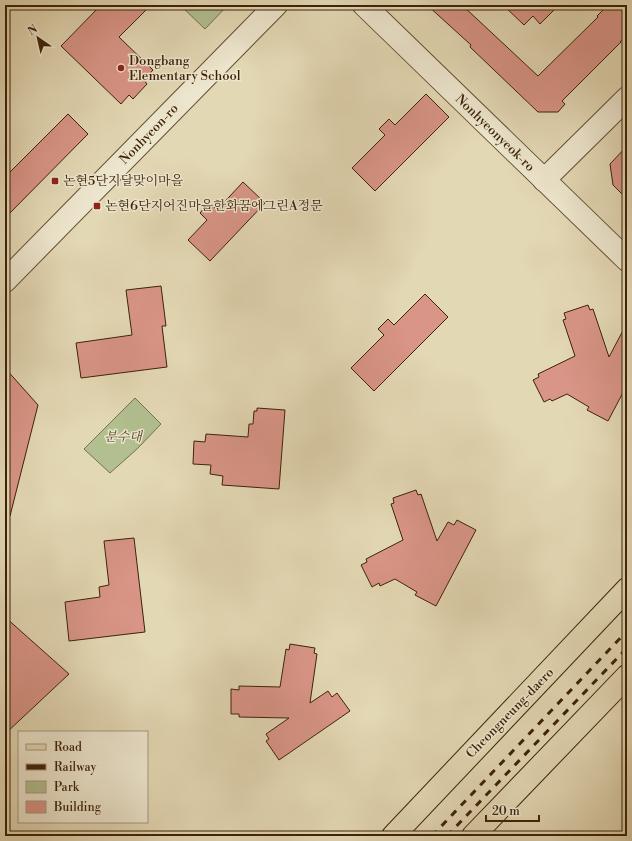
<svg xmlns="http://www.w3.org/2000/svg" width="632" height="841" font-family="'Libre Bodoni','Noto Serif KR',serif">
	<style>
		.green { fill: #b2bf8f; stroke: #77704c }
		.building { fill: #d99587; stroke: #3c2209 }
		.lines { fill: none; stroke-linecap: round; stroke-linejoin: round }
		.minor-casing { stroke: #665034; stroke-width: 24 }
		.major-casing { stroke: #3c2209; stroke-width: 24 }
		.minor { stroke: #ede6ce; stroke-width: 22 }
		.major { stroke: #e3d8b4; stroke-width: 22 }
		.rail { stroke: #3c2209; stroke-width: 3; stroke-dasharray: 7 7; stroke-linecap: butt }
		.poi-dot { fill: #8f2418; stroke: #ede6ce; stroke-width: 1.5 }
		.labels { text-anchor: middle; dominant-baseline: central; stroke-width: 3; stroke-linejoin: round; paint-order: stroke }
		.poi-label { font-size: 13px; fill: #3c2209; stroke: #ede6ce; text-anchor: start }
		.street-label { font-size: 13px; fill: #3c2209; stroke: #ede6ce }
		.park-label { font-size: 13px; font-style: italic; fill: #5a492a; stroke: #ede6ce }
	</style>
	<rect width="100%" height="100%" fill="#e3d8b4"/>
	<filter id="stains"><feTurbulence type="fractalNoise" baseFrequency=".005" numOctaves="4"/><feColorMatrix values="0 0 0 0 .2 0 0 0 0 .09 0 0 0 0 .02 0 0 0 .5 -.17"/></filter>
	<radialGradient id="worn" r=".72"><stop offset=".6" stop-color="#630" stop-opacity="0"/><stop offset="1" stop-color="#630" stop-opacity=".3"/></radialGradient>
	<g class="green">
		<polygon points="180,5 228,5 205,29"/>
		<polygon points="135,398 161,424 137,449 110,473 84,449"/>
	</g>
	<g class="building">
		<polygon points="101,5 151,5 119,37 153,70 144,80 147,84 133,99 129,95 121,104 61,46"/>
		<polygon points="427,5 462,5 538,76 598,17 597,16 608,5 627,5 627,35 620,42 621,42 562,101 565,104 558,112 538,112 470,47 471,45"/>
		<polygon points="503,5 559,5 540,24 533,16 524,25"/>
		<polygon points="426,94 449,117 375,191 352,168 385,135 379,129 389,119 395,125"/>
		<polygon points="68,114 88,134 5,218 5,177"/>
		<polygon points="627,146 627,199 613,185 610,164"/>
		<polygon points="243,182 265,203 210,261 188,240 207,220 200,213 209,202 217,210"/>
		<polygon points="161,286 166,326 162,326 167,367 81,378 76,343 132,335 126,290"/>
		<polygon points="425,294 448,317 374,391 351,368 384,335 378,329 388,319 394,325"/>
		<polygon points="588,305 590,310 593,309 609,357 627,323 627,385 608,421 587,410 589,407 567,394 552,401 550,399 544,402 533,380 539,377 538,374 575,356 563,320 566,319 564,313"/>
		<polygon points="5,368 38,405 10,516 5,516"/>
		<polygon points="257,408 285,410 279,489 222,485 223,476 210,474 211,465 193,464 194,441 205,442 206,434 248,437 249,424 253,424 254,411 257,411"/>
		<polygon points="416,490 418,495 421,494 437,541 448,522 454,525 457,520 476,530 436,606 415,595 417,592 395,579 380,586 379,583 372,587 361,565 367,562 366,559 403,540 391,504 394,503 393,498"/>
		<polygon points="134,538 145,632 69,641 65,602 100,597 99,587 109,585 104,541"/>
		<polygon points="5,617 69,674 5,734"/>
		<polygon points="290,644 315,648 314,653 317,654 310,703 328,691 332,697 337,693 350,711 279,760 266,741 269,739 266,734 289,718 239,717 239,714 231,714 231,689 239,690 239,686 280,687 286,649 289,650"/>
	</g>
	<g class="lines">
		<defs>
			<g id="minor">
				<polyline points="364,5 627,260"/>
				<polyline points="544,180 627,98"/>
				<polyline points="5,281 276,5"/>
			</g>
			<g id="major">
				<polyline points="393,836 627,589"/>
				<polyline points="473,836 627,676"/>
			</g>
		</defs>
		<use href="#minor" class="minor-casing"/>
		<use href="#major" class="major-casing"/>
		<use href="#minor" class="minor"/>
		<use href="#major" class="major"/>
		<g class="rail">
			<polyline points="432,836 627,631"/>
			<polyline points="447,836 627,648"/>
		</g>
	</g>
	<g class="poi-dot">
		<circle cx="121" cy="68" r="4"/>
		<rect x="51" y="177" width="8" height="8" rx="2"/>
		<rect x="93" y="202" width="8" height="8" rx="2"/>
	</g>
	<g class="labels">
		<g class="poi-label">
			<text x="129" y="61">Dongbang<tspan x="129" dy="15">Elementary School</tspan></text>
			<text x="63" y="181">논현5단지달맞이마을</text>
			<text x="105" y="206">논현6단지어진마을한화꿈에그린A정문</text>
		</g>
		<g class="street-label">
			<text transform="translate(495 133) rotate(44)">Nonhyeonyeok-ro</text>
			<text transform="translate(149 134) rotate(-46)">Nonhyeon-ro</text>
			<text transform="translate(510 713) rotate(-46)">Cheongneung-daero</text>
		</g>
		<g class="park-label">
			<text x="123" y="437">분수대</text>
		</g>
	</g>
	<rect width="632" height="841" fill="none" stroke="#e3d8b4" stroke-width="20"/>
	<rect x="6" y="6" width="620" height="829" fill="none" stroke="#3c2209" stroke-width="2"/>
	<rect x="10" y="10" width="612" height="821" fill="none" stroke="#3c2209"/>
	<rect x="18" y="731" width="130" height="92" fill="#ede6ce" stroke="#a6987f"/>
	<rect x="26" y="744" width="20" height="6" fill="#e3d8b4" stroke="#a6987f"/>
	<text x="54" y="751" font-size="12" fill="#3c2209">Road</text>
	<rect x="26" y="764" width="20" height="6" fill="#3c2209" stroke="#a6987f"/>
	<text x="54" y="771" font-size="12" fill="#3c2209">Railway</text>
	<rect x="26" y="781" width="20" height="12" fill="#b2bf8f" stroke="#a6987f"/>
	<text x="54" y="791" font-size="12" fill="#3c2209">Park</text>
	<rect x="26" y="801" width="20" height="12" fill="#d99587" stroke="#a6987f"/>
	<text x="54" y="811" font-size="12" fill="#3c2209">Building</text>
	<g transform="translate(38 38) rotate(326)" stroke="#ede6ce" stroke-width="3" paint-order="stroke">
	<path d="M0-3L7 15L0 10L-7 15Z" fill="#3c2209"/>
	<text y="-6" font-size="11" font-weight="bold" text-anchor="middle" fill="#3c2209">N</text>
	</g>
	<path d="M486 815v6h53v-6" fill="none" stroke="#3c2209" stroke-width="2"/>
	<text x="492" y="815" font-size="12" fill="#3c2209" stroke="#ede6ce" stroke-width="3" paint-order="stroke">20 m</text>
	<rect width="100%" height="100%" filter="url(#stains)"/>
	<rect width="100%" height="100%" fill="url(#worn)"/>
</svg>
